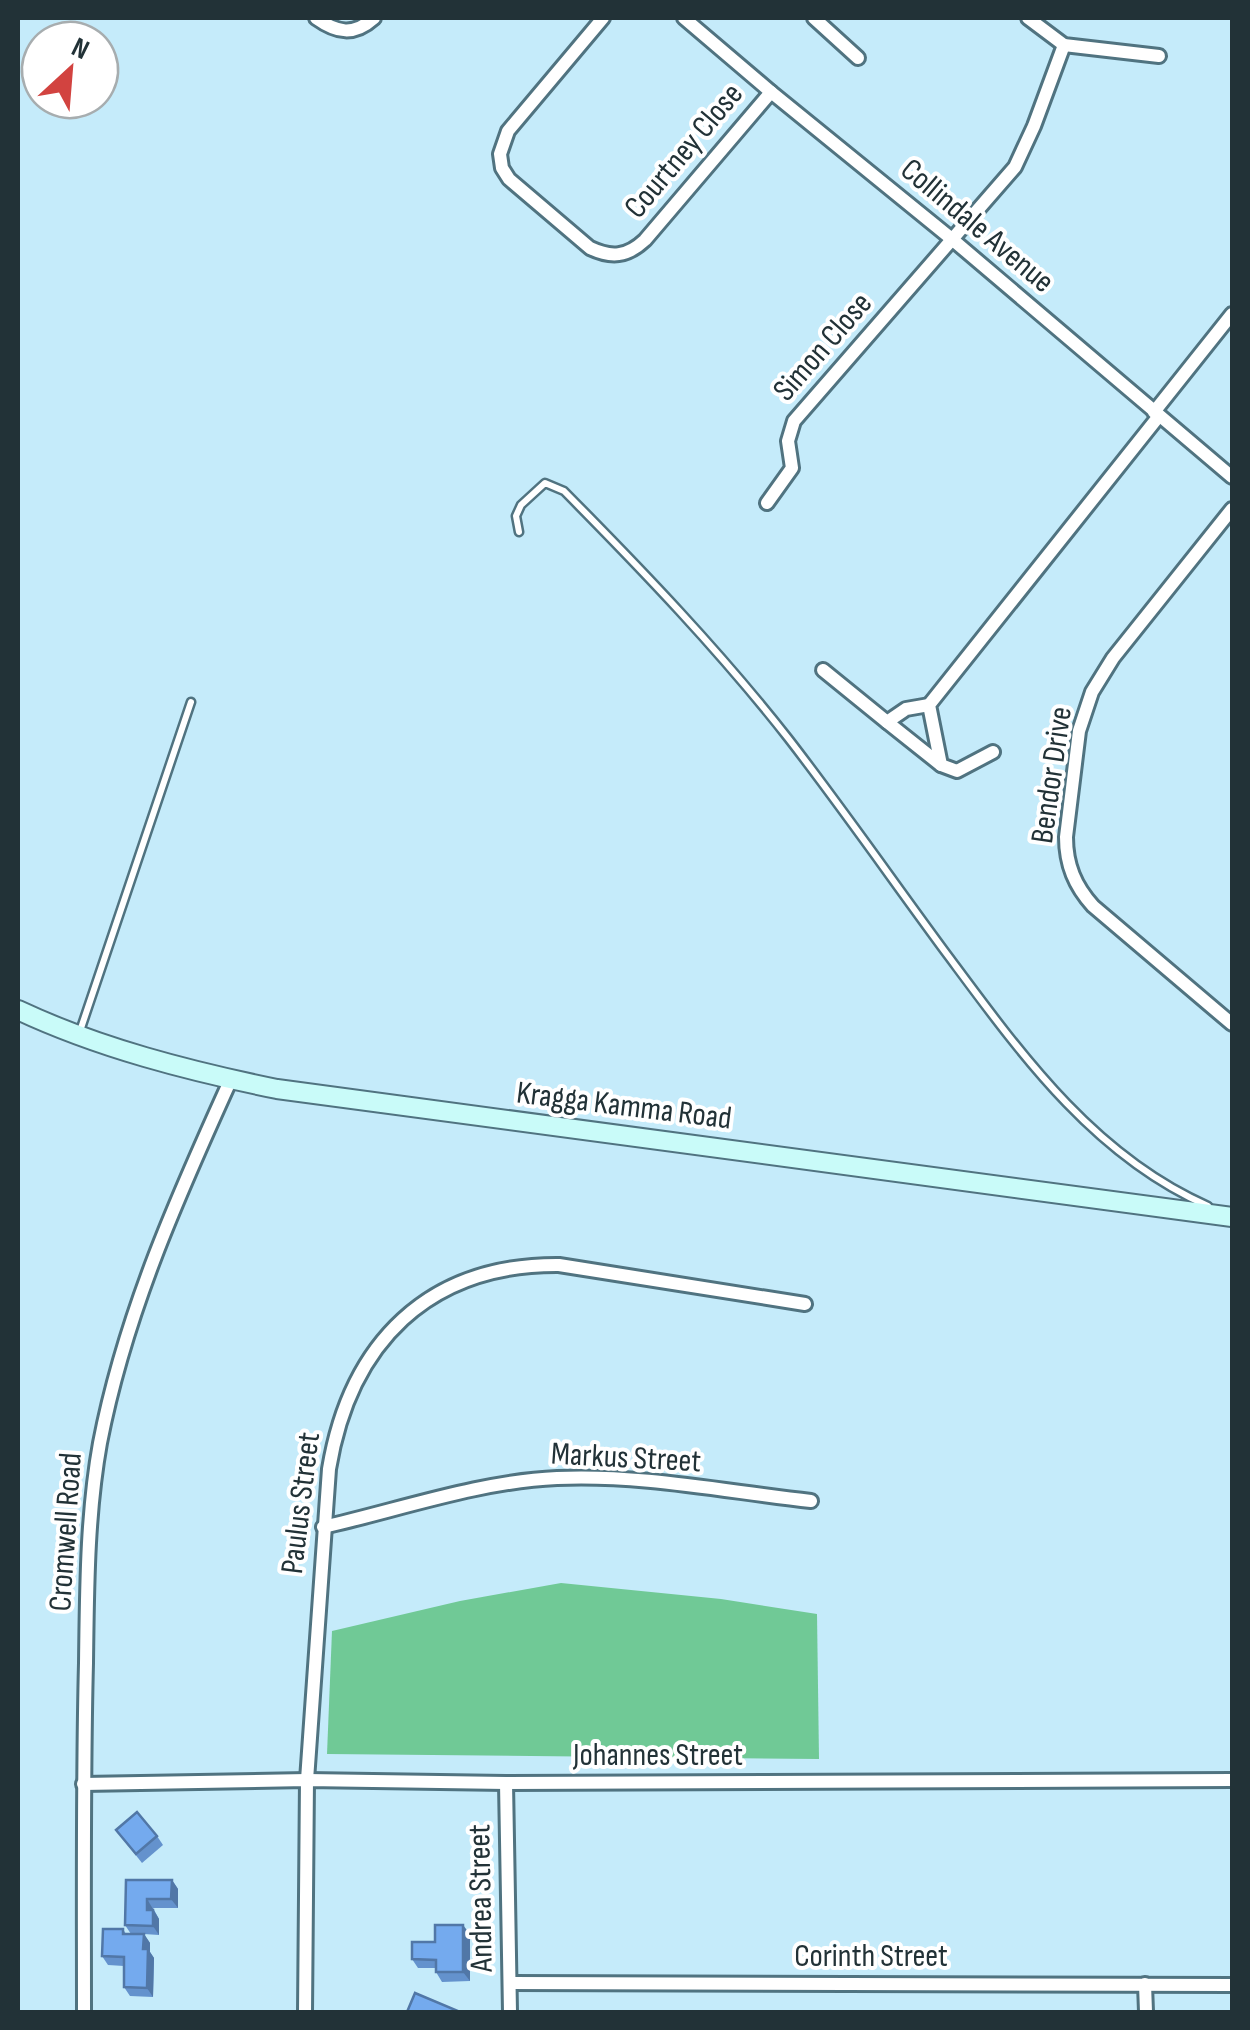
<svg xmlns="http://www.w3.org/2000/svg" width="1250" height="2030" font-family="'Sofia Sans Condensed',sans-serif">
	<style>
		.green { fill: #70c996 }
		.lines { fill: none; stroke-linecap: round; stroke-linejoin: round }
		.service-casing { stroke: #507380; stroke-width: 11 }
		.minor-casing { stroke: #507380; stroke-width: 18 }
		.secondary-casing { stroke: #507380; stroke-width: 22 }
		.service { stroke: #fff; stroke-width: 6 }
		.minor { stroke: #fff; stroke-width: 12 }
		.secondary { stroke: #c9fbf9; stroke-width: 18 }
		.wall { fill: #6492cd }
		.shaded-wall { fill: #5177a7 }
		.building { fill: #74aaee; stroke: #5177a7; stroke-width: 2.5 }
		.labels { text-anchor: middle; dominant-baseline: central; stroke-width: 8; stroke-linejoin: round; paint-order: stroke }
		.street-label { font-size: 32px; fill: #223237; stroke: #fff }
	</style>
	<rect width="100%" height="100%" fill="#c5ebfa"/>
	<polygon class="green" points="561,1583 721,1599 817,1614 819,1759 327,1754 332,1631 460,1601"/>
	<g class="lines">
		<defs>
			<g id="service">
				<path d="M 519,532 L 516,516 L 521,505 L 545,483 L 564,491 C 642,570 719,650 788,738 C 843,809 895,884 949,957 C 1021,1054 1094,1156 1208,1206"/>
				<polyline points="79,1034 191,702"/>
			</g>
			<g id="minor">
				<path d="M 316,18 C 337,33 354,36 374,18"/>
				<path d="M 603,18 L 508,131 L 500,154 L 502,168 L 509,179 L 590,248 C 611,258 627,257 645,240 L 771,92"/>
				<polyline points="684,18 771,92 953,240 1232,477"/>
				<polyline points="814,18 858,58"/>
				<polyline points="1028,18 1064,45 1159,56"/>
				<polyline points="1154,412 1232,314"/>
				<polyline points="767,503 792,468 788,441 794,421 1015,167 1034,126 1064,45"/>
				<path d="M 1232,509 L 1113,658 L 1092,692 L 1079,731 L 1066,837 C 1066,865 1075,886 1093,906 L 1232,1024"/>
				<polyline points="823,670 887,722 906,709 929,705"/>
				<polyline points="887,722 941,765"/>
				<polyline points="993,752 957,771 941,765 929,705 1159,416"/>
				<path d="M 323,1527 C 398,1510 481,1481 557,1478 C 641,1474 728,1492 811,1501"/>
				<polyline points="506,1783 510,2012"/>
				<polyline points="83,1784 307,1780 506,1783 1232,1780"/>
				<polyline points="510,1983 1232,1985"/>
				<polyline points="1145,1984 1146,2012"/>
				<path d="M 84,2012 C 84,1896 83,1779 86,1663 C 87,1590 87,1515 100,1443 C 125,1314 177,1198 231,1079"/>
				<path d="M 305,2012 L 307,1780 L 329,1469 C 350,1343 428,1264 559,1265 L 805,1304"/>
			</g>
			<path id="secondary" d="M 18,1010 C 99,1048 189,1071 277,1089 L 1232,1217"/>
		</defs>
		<use href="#service" class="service-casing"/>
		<use href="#minor" class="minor-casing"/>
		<use href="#secondary" class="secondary-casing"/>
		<use href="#service" class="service"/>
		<use href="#minor" class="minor"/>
		<use href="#secondary" class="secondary"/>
	</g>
	<g class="wall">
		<polygon points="116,1830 157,1836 163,1845 142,1863"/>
		<polygon points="126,1880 172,1880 178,1889 178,1908 153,1908 159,1919 159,1935 144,1934 150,1943 150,1952 154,1958 153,1997 130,1996 124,1987 124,1966 108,1965 102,1956 123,1929 126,1934 131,1934 125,1925"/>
		<polygon points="470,1934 470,1981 442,1982 436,1972 436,1968 418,1968 412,1959 435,1942"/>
	</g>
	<g class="shaded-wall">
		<polygon points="172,1880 178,1889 178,1908 171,1899"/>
		<polygon points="147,1899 159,1919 159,1935 153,1926 147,1910"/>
		<polygon points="463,1925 470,1934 470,1981 463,1972"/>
		<polygon points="144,1934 150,1943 150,1952 154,1958 153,1997 147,1988 143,1949"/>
	</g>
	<g class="building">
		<polygon points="137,1812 157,1836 136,1854 116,1830"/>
		<polygon points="126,1880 172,1880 171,1899 147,1899 147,1910 153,1910 153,1926 125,1925"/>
		<polygon points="435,1925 463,1925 463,1972 436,1972 436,1960 412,1959 412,1942 435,1942"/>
		<polygon points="103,1929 123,1929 123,1934 144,1934 143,1949 148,1949 147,1988 124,1987 124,1957 102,1956"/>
		<polygon points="415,1993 458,2011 458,2012 407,2012"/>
	</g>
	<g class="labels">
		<g class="street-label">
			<text transform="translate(684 151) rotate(-50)">Courtney Close</text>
			<text transform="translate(977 226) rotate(40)">Collindale Avenue</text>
			<text transform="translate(823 347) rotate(-49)">Simon Close</text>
			<text transform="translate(1052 775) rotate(-82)">Bendor Drive</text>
			<text transform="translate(624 1106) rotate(7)">Kragga Kamma Road</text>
			<text transform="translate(626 1458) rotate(3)">Markus Street</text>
			<text transform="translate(301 1503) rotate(-83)">Paulus Street</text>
			<text transform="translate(66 1532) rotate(-86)">Cromwell Road</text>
			<text x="658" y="1755">Johannes Street</text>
			<text transform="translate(481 1898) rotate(-91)">Andrea Street</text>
			<text x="871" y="1956">Corinth Street</text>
		</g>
	</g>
	<rect width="1250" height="2030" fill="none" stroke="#223237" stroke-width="40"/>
	<g transform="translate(70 70) rotate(26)"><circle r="48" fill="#ffffff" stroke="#a7adaf" stroke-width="2.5"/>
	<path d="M0-8L18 38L0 25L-18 38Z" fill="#d24340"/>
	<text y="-15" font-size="28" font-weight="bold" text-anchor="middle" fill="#223237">N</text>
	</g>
</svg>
